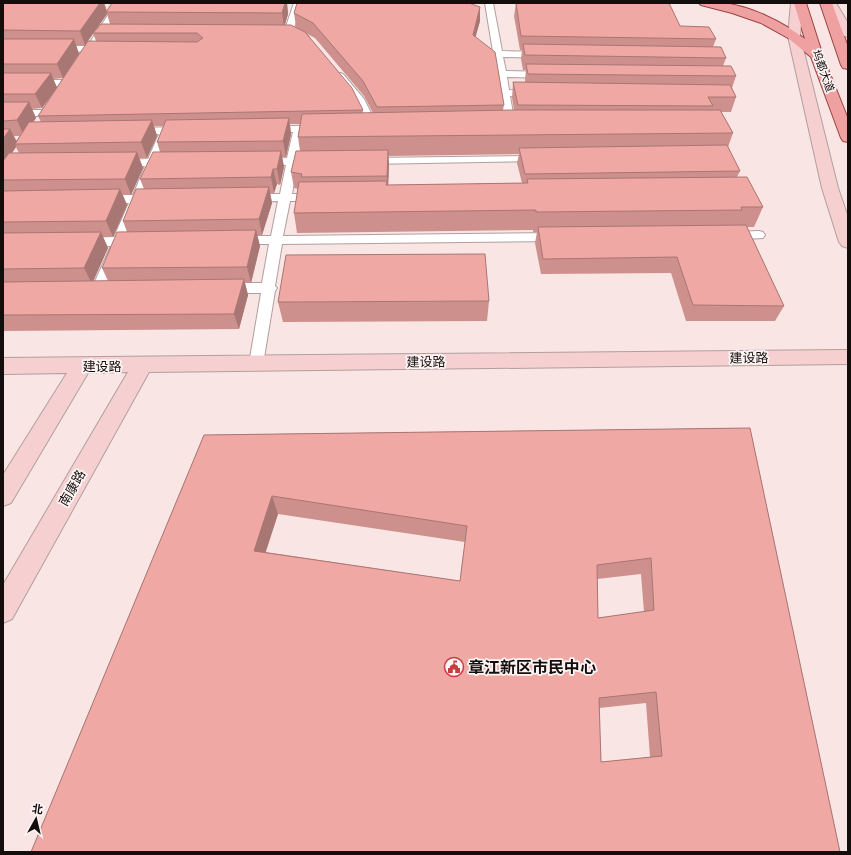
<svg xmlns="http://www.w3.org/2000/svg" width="851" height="855" font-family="Raleway,'Noto Sans SC',sans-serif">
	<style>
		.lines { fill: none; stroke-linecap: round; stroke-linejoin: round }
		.lane-casing { stroke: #b19f9e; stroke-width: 2 }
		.secondary-casing { stroke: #b19f9e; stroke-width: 2 }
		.primary-casing { stroke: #9a4543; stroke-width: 2 }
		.lane { fill: #fff; fill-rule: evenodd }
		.secondary { fill: #f6d0d0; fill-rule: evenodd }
		.primary { fill: #eea1a0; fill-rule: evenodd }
		.wall { fill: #ce908d; fill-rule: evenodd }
		.shaded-wall { fill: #a87673 }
		.building { fill: #f0a8a4; stroke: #a87673; fill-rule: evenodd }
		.labels { text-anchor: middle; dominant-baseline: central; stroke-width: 3.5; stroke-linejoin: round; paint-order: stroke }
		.far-street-label { font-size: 11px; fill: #130d0c; stroke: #fdf5f5 }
		.street-label { font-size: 13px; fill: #130d0c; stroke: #fdf5f5 }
		.near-poi-label { font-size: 16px; font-weight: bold; fill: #130d0c; stroke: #fdf5f5; text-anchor: start }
	</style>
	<rect width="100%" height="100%" fill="#f8e5e4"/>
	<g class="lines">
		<defs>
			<g id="lane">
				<polygon points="116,3 124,3 98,44 92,44 90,42"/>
				<polygon points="294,3 302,3 294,28 307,35 309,37 307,39 301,39 285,29"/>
				<polygon points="485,3 493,3 502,51 544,52 549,55 544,58 503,57 506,71 547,72 552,75 547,78 507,77 509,90 535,91 540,94 535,97 510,96 515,125 510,128 505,125"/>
				<polygon points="56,46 104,46 109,49 104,52 53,51 51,49"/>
				<polygon points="340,73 343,74 364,99 378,127 377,129 373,130 369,129 354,100 335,76"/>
				<polygon points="3,80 68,80 73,83 68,86 3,86"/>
				<polygon points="3,110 48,110 53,113 48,116 3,116"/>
				<polygon points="322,125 327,128 326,130 304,132 299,158 318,159 320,161 318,163 297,165 292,194 321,194 323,197 321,200 317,201 290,201 283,236 557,233 561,234 563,237 561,240 557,241 282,244 275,286 277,288 275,291 263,364 261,368 256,370 251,368 249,364 261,293 225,293 220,291 218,288 220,285 225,283 262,283 269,244 236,244 232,243 230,240 232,237 236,236 271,236 278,201 249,202 245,201 243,198 245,195 249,194 280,194 286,165 258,164 256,162 258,160 262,159 287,158 293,132 269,132 265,131 264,129 265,127"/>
				<polygon points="184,127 188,128 189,130 188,132 170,133 160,159 172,160 174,162 172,164 157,166 144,195 157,196 159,199 157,202 141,203 127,237 139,238 141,241 139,244 124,245 103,293 98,295 93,293 91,290 111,246 80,245 78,242 80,239 84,238 114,237 129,203 103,203 99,202 97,199 99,196 103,195 133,195 145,166 120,166 116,165 114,163 116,161 120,160 148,159 159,134 133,134 128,131 133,128"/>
				<polygon points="538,156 544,159 542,161 368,164 364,163 362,161 364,159 368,158"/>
				<polygon points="759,231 763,232 765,235 763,238 730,240 726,239 724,236 726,233 730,232"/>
			</g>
			<g id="secondary">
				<polygon points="791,3 803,3 800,36 838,188 848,217 848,248 842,246 839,242 822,188 788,36"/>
				<polygon points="824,3 836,3 848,23 848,37 844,36"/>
				<polygon points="848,350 848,364 149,372 12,619 3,623 3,585 128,372 88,373 11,503 3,506 3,475 67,373 3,374 3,358"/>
			</g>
			<g id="primary">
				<path d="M 699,3 C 706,3 714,2 721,3 C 749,5 783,22 805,39 L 794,3 L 806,3 L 823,56 L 848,119 L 848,142 L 843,141 L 841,138 L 811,57 L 788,38 L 761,23 L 732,13 L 701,5 Z"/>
				<polygon points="820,3 832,3 848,47 848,69 843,68 841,65"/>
			</g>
		</defs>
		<use href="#lane" class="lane-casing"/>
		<use href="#secondary" class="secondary-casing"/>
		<use href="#primary" class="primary-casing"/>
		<use href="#lane" class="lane"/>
		<use href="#secondary" class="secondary"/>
		<use href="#primary" class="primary"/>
	</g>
	<g class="wall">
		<path d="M 3,3 L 104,3 L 107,11 L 112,3 L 287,3 L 288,14 L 285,25 L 296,27 L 294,13 L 480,7 L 480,21 L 475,37 L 504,105 L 503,110 L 514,110 L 512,98 L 513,82 L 525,83 L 525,79 L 526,70 L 523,70 L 521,59 L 522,50 L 520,50 L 514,16 L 516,3 L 680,26 L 716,39 L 713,47 L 726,58 L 723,66 L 736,76 L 732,88 L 736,97 L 731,112 L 721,112 L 733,133 L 728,147 L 740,171 L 737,177 L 763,207 L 754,227 L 747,227 L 784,306 L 775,321 L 686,321 L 671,273 L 541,274 L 535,243 L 537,232 L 533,232 L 533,230 L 297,233 L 294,213 L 298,189 L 294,188 L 291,172 L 300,151 L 298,137 L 300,124 L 290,124 L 291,134 L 286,157 L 282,157 L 284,167 L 280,185 L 277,184 L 274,193 L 270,193 L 272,203 L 262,235 L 257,235 L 260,246 L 251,283 L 245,283 L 248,295 L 239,329 L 3,331 ZM 107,14 L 110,24 L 93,33 L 96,41 L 64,77 L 79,54 L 76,45 L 85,45 ZM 306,33 L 315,38 L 364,96 L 373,113 L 363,113 L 363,110 ZM 63,78 L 57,87 L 53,79 ZM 56,89 L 38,116 L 41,122 L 33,122 L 36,118 L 32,109 L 42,108 ZM 154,126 L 164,126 L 157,142 L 160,152 L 140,179 L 144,189 L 123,221 L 127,232 L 102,268 L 108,281 L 93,281 L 108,248 L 103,237 L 113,237 L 127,205 L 123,195 L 131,195 L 143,168 L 139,158 L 147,158 L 157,136 ZM 14,136 L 20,136 L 16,141 ZM 16,147 L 19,153 L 12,153 ZM 519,154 L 517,163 L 522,183 L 388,185 L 389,165 L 388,156 Z"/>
		<polygon points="489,301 487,321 283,322 278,302"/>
		<path d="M 750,428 L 840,852 L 31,852 L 204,435 ZM 278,514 L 465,542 L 460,581 L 265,552 ZM 641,574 L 644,612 L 598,618 L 597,579 ZM 646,703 L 650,757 L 601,762 L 599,708 Z"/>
	</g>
	<g class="shaded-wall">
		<polygon points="100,3 104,3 107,12 106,12 107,14 85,45 80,31"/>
		<polygon points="285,3 287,3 288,14 284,27 282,13"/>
		<polygon points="480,7 480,21 472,50 473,35"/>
		<polygon points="74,39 79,54 63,78 57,64"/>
		<polygon points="51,73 57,88 42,108 35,94"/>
		<polygon points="29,102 36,118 24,136 17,120"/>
		<polygon points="289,118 291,134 286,157 283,141"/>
		<polygon points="152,120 157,136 147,158 141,142"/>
		<polygon points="10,129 18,144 15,144 16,147 3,166 3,139"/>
		<polygon points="388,150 389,165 388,191 387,176"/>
		<polygon points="281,151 284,167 280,185 277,169"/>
		<polygon points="137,152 143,168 131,195 125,179"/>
		<polygon points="273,169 277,184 274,193 271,177"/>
		<polygon points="269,187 272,203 262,235 259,219"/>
		<polygon points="120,189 127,205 113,237 106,221"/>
		<polygon points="256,230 260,246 251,283 247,267"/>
		<polygon points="101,232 108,248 92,284 84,268"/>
		<polygon points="244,279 248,295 239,329 234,314"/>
		<polygon points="272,496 278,514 261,567 254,551"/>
	</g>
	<g class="building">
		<polygon points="3,3 100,3 80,31 3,30"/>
		<polygon points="112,3 285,3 282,13 106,12"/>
		<polygon points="297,3 469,3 480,7 473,35 495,52 504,105 377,107 363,81 313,23 294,13"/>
		<polygon points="516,3 669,3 680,26 709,27 716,39 521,36"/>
		<polygon points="101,24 291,25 305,32 352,88 363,110 38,116 88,41 197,42 203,38 197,33 93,33"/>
		<polygon points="3,39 74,39 57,64 3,64"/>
		<polygon points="523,44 721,47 726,58 525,55"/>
		<polygon points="526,64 731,66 736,76 528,74"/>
		<polygon points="3,73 51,73 35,94 3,94"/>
		<polygon points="513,82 730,85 736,97 708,97 713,106 518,105"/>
		<polygon points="3,102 29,102 17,120 3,121"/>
		<polygon points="512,110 720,110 733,133 298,137 302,114"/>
		<polygon points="289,118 283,141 157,142 166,120"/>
		<polygon points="152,120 141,142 15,144 29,122"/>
		<polygon points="3,129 10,129 3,139"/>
		<polygon points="727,145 740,171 525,174 519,148"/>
		<polygon points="388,150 387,176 301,177 302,174 291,172 296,151"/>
		<polygon points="281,151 277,169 273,169 271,177 140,179 153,152"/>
		<polygon points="137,152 125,179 3,180 3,161 9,153"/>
		<polygon points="747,177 763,207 741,207 742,210 536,212 536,210 294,213 299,182 387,181 386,185 528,183 527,179"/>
		<polygon points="269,187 259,219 123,221 136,189"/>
		<polygon points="120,189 106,221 3,222 3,191"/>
		<polygon points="746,225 784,306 693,305 677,257 543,259 538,227"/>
		<polygon points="256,230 247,267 102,268 117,232"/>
		<polygon points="101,232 84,268 3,269 3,233"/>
		<polygon points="485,254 489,301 278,302 286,255"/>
		<polygon points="244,279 234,314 3,315 3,282"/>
		<path d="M 750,428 L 840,852 L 31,852 L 204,435 ZM 272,496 L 467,526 L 460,581 L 254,551 ZM 651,558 L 654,610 L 598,618 L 597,565 ZM 656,692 L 662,756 L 601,762 L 599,698 Z"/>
	</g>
	<defs>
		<symbol id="civic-ring" viewBox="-11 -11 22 22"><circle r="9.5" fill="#fdf5f5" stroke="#ca3b40" stroke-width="1.5"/><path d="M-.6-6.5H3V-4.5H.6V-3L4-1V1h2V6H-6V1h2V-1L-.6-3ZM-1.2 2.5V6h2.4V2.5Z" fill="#ca3b40"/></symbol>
	</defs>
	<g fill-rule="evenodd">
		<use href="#civic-ring" x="443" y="656" width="22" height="22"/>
	</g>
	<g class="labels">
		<g class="far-street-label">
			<text transform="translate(823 71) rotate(70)">坞都大道</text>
		</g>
		<g class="street-label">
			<text transform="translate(749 358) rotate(-1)">建设路</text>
			<text transform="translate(426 362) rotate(-1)">建设路</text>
			<text x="102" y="366">建设路</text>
			<text transform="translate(72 488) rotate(-60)">南康路</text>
		</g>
		<g class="near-poi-label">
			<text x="468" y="667">章江新区市民中心</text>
		</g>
	</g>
	<rect width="851" height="855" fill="none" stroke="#130d0c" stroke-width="8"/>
	<g transform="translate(36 819) rotate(8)" stroke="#fdf5f5" stroke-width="3" paint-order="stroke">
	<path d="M0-3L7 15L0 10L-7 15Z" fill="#130d0c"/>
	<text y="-6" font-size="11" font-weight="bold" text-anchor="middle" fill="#130d0c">北</text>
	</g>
</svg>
